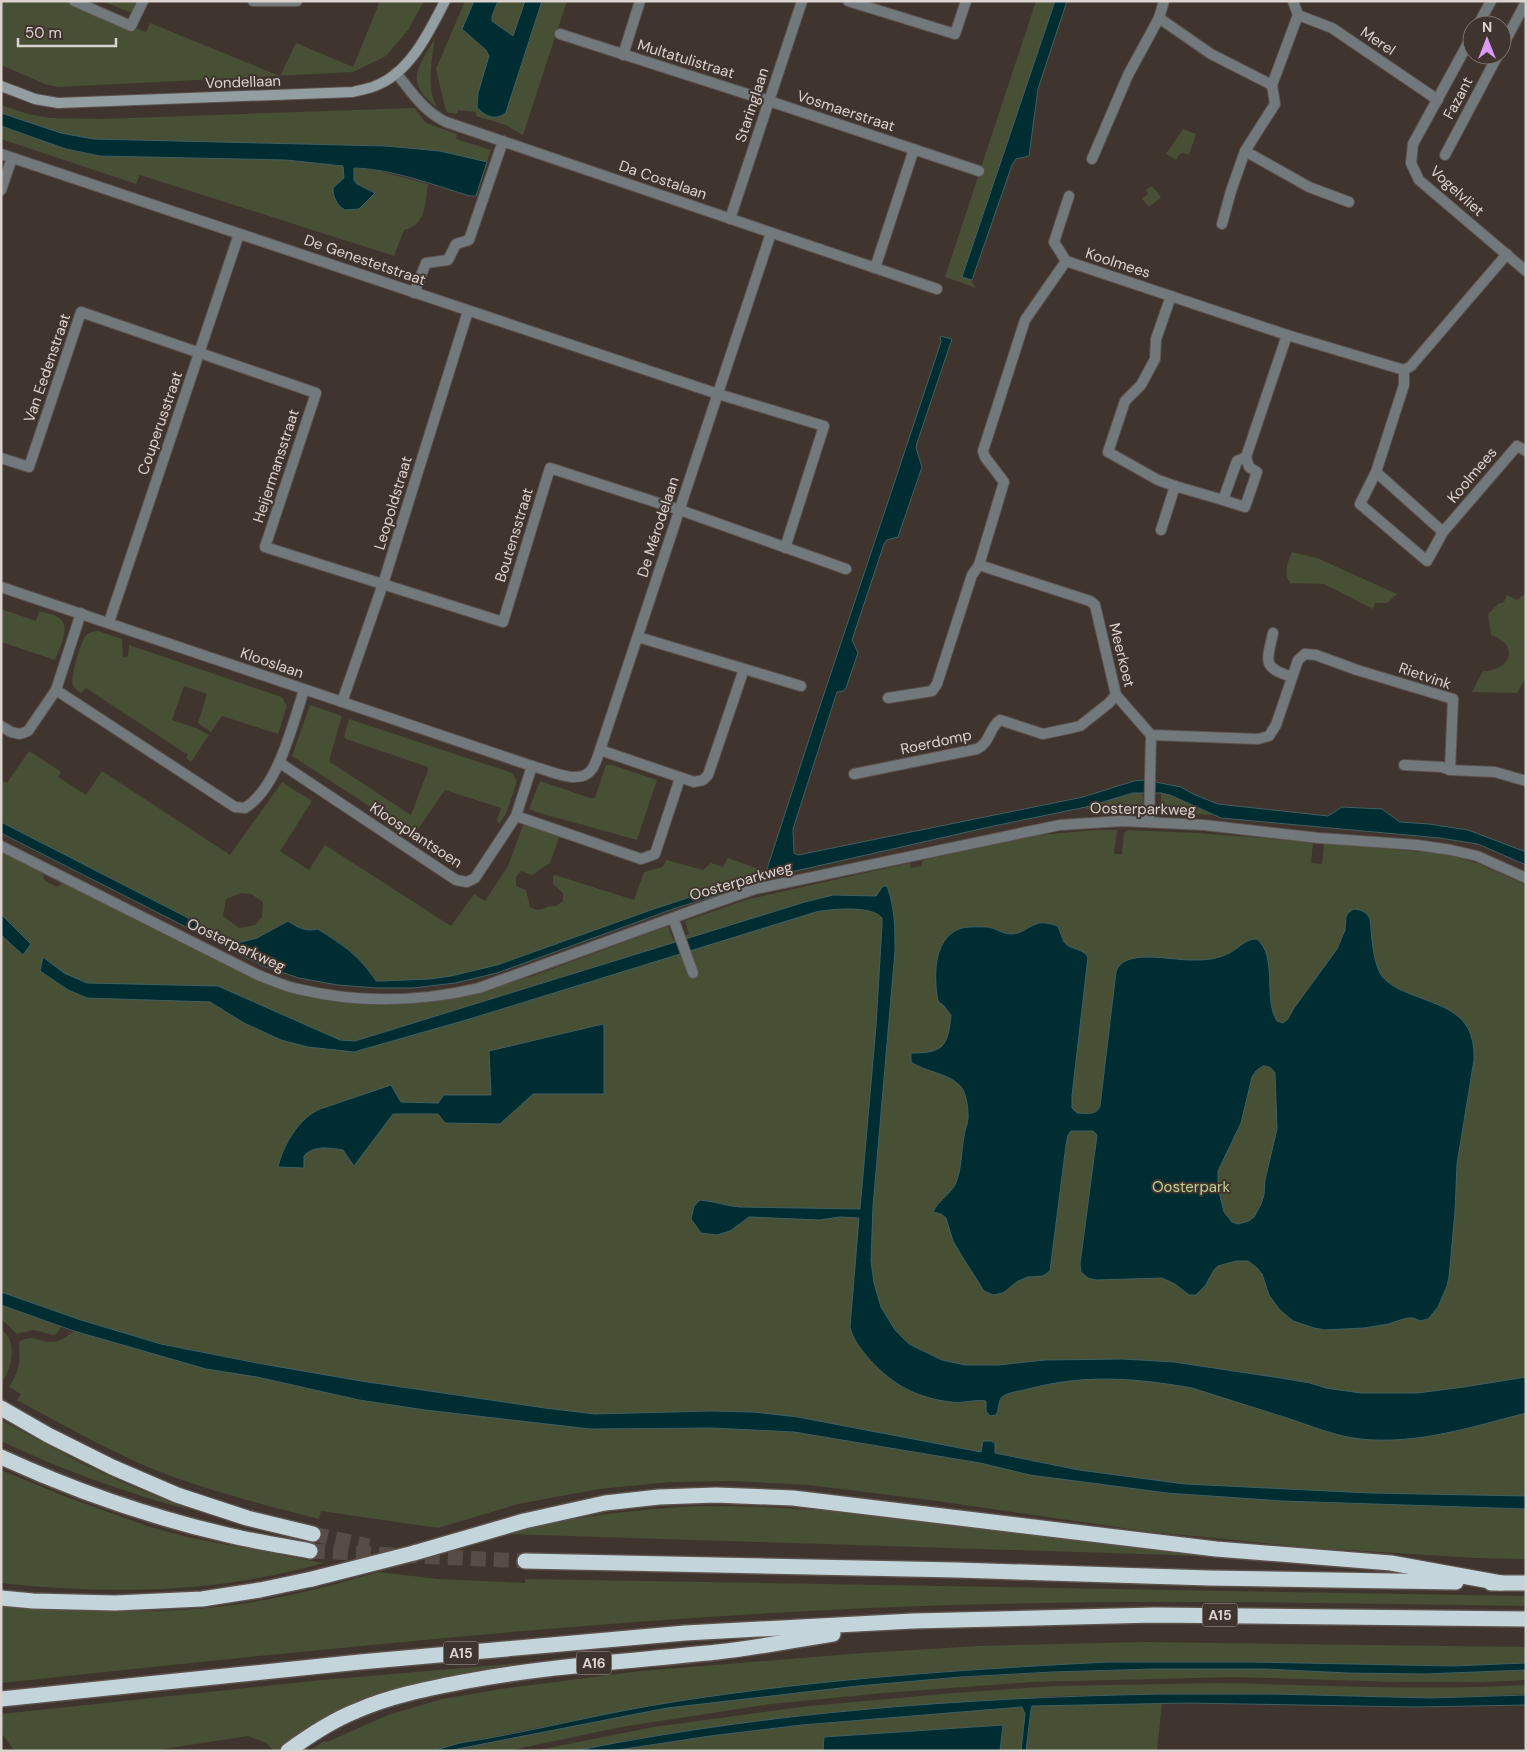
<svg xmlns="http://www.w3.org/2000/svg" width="1527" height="1752" font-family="'DM Sans',sans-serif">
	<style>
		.green { fill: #475034; fill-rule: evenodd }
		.water { fill: #002d31; stroke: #425f61; fill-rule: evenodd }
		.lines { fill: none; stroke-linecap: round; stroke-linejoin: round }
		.highway-tunnel { stroke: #574c46; stroke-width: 15; stroke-dasharray: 15 8; stroke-linecap: butt }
		.street-casing { stroke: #5c514b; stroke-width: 12 }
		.secondary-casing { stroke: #5c514b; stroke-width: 12 }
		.highway-casing { stroke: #5c514b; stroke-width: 18 }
		.street { stroke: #72797c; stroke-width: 10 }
		.secondary { stroke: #939ea2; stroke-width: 10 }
		.highway { stroke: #c3d4da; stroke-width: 15 }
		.highway-bridge-casing { stroke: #5c514b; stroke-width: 18; stroke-linecap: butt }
		.highway-bridge { stroke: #c3d4da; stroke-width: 15 }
		.labels { text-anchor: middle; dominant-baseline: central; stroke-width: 4; stroke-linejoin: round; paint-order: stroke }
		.shield { fill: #40342e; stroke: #aca39f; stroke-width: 1 }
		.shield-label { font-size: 14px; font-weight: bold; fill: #dbd3d0 }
		.street-label { font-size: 15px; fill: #dbd3d0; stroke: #40342e }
		.park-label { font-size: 15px; fill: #bcd191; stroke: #40342e }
	</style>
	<rect width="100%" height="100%" fill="#40342e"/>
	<g class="green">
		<polygon points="1,1 71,1 146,32 150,23 280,76 296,43 353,67 380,1 424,1 408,30 386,56 353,72 58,87 45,84 1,65"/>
		<polygon points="102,1 140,1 134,14"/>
		<polygon points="465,1 474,1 462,29 489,53 489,57 478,93 485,115 498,117 509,102 542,1 567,1 523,135 506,125 476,116 476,112 458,110 457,114 447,112 445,107 436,69"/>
		<polygon points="498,1 525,1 513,36 492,21 492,16"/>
		<polygon points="1036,1 1055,1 962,277 971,280 976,288 945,277"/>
		<path d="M 435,38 C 432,59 426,88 437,107 C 403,82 419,67 435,38 Z"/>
		<polygon points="1,105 28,114 49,118 101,119 414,108 426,123 457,134 456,139 491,150 487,162 440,151 386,146 93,139 61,133 1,113"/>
		<path d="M 1,126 L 66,149 L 100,156 L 286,160 L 344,166 L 344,178 L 333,188 L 334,197 L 341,208 L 373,191 L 357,184 L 354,180 L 354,168 L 379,171 L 428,184 C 425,202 427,225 404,230 L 394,256 L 140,175 L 136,184 L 1,139 Z"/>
		<polygon points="1183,129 1196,134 1189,155 1182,153 1178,156 1176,160 1166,154"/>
		<polygon points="1152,186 1161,197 1149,207 1142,199 1148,194 1146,190"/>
		<path d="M 1292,552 L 1317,558 L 1397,594 L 1387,603 L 1375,603 L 1373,609 L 1324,584 L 1290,583 C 1283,573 1288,561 1292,552 Z"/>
		<path d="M 1526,593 L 1526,677 L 1517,693 L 1472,692 L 1483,671 C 1510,671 1521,645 1491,635 L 1488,614 L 1498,604 L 1504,602 L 1507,595 L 1517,600 Z"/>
		<path d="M 1,609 L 36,621 L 39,611 C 45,613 54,614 59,618 C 72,627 59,649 55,660 L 1,642 Z"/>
		<path d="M 98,631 L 122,639 L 123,658 L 128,656 L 129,645 L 282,697 L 287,706 L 278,734 L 222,716 L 211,732 L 198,723 L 207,694 L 184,686 L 172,720 L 196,728 L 209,735 L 191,762 L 186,758 L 188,754 L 183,752 L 86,688 L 81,693 C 78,691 74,689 73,685 C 70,678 80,646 84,638 C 87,633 92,631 98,631 Z"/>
		<polygon points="310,705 342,716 330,757 330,762 411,815 428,770 428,767 346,739 344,737 349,719 512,773 517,781 506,814 499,824 497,820 501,808 445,790 414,835 292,756"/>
		<path d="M 29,751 L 61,772 L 58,777 L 86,795 L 102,771 L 230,855 L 282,782 L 312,801 L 280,851 L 309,870 L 325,845 L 451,926 L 474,894 L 485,901 L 508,866 L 523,825 L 530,825 L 560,835 L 550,863 L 532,875 L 521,871 L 516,877 L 516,886 L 526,890 L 530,907 C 542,914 543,905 556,906 L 563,901 L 563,893 L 553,884 L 553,876 L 555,875 L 634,900 L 644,872 L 663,867 L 666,860 L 703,870 L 711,863 L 723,867 L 728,858 L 767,872 C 717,889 668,904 619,922 C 543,950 460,989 377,981 C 358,954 345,946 318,929 C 305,932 299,928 288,921 L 257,938 L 237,943 L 1,822 L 1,780 L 7,783 ZM 241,893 L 251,894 L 263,902 L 262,917 L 255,925 L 239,928 L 223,916 L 226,899 Z"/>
		<polygon points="606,765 612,765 657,780 637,840 536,812 529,809 540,781 590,798 595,798"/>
		<polygon points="1133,793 1142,793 1144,810 1088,810 1086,807"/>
		<polygon points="1161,793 1170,795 1213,815 1164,812 1161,810"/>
		<path d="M 1097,830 L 1117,830 L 1114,854 L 1122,854 L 1124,833 L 1129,830 L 1198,833 L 1313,842 L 1311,863 L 1322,864 L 1324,843 L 1445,854 L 1477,863 L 1526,885 L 1526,1559 L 1476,1558 L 1315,1548 L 1144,1531 L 930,1500 L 809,1485 L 734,1481 L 670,1482 L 599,1489 L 518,1504 L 438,1528 L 321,1511 L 319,1519 C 268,1506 218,1493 168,1475 C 116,1455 67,1427 17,1400 L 21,1394 L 9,1387 C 20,1370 20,1362 19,1342 C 34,1333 37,1342 51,1342 C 61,1342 67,1336 74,1331 L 84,1334 L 18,1298 L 1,1292 L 1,851 L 43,873 L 44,880 L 57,887 L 63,883 L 248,976 L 268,984 L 330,1000 L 349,1003 L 366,1003 L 477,993 L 533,976 L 668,926 L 673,940 L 689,934 L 685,921 L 749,899 L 910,863 L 911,868 L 921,866 L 923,860 L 1039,835 ZM 613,961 L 365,1046 L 355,1041 Z"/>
		<polygon points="1,1305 61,1327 57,1333 54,1335 33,1330 17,1334 1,1319"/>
		<path d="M 1,1329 C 18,1343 12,1362 4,1380 L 1,1378 Z"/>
		<path d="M 1,1420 L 81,1463 L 124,1483 L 190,1510 C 126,1493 62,1470 1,1441 Z"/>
		<path d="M 1,1470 L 64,1496 L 150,1527 L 187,1537 L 323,1563 C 218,1593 109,1595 1,1583 Z"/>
		<path d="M 765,1507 L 867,1513 L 1266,1558 L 506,1534 C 559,1519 614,1512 669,1508 C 700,1505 733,1507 765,1507 Z"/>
		<path d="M 378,1572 L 438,1579 L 525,1583 L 525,1579 L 1526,1596 L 1526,1606 C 1293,1602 1060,1598 827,1610 C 551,1624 276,1654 1,1683 L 1,1602 C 60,1607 120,1614 180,1610 C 248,1606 313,1592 378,1572 Z"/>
		<polygon points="1144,1642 1526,1647 1526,1663 1452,1666 1251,1662 1108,1662 963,1670 854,1679 749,1692 649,1706 460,1743 432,1751 309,1751 324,1741 327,1742 388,1715 442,1699 501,1689 641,1671 863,1653 978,1646"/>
		<polygon points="521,1663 473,1671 415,1684 293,1739 278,1751 274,1751 266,1743 248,1736 150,1751 15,1751 1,1733 1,1714 322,1680"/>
		<path d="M 1154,1669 L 1265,1669 L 1348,1673 L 1425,1674 L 1526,1670 L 1526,1680 L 1484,1682 L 1396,1682 L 1235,1677 L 1032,1682 L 883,1693 L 771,1704 L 621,1727 L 507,1751 L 447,1751 C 521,1736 595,1718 669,1707 C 830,1685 992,1673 1154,1669 Z"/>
		<path d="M 1218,1683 C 1320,1685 1423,1691 1526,1685 L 1526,1694 L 1431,1698 L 1273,1694 L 1159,1694 L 1057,1696 L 897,1707 L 782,1718 L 634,1739 L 574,1751 L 533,1751 L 654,1727 L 809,1706 L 954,1693 L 1056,1686 Z"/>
		<polygon points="1162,1703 1157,1751 1026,1751 1032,1706"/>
		<polygon points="1022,1707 1025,1714 1021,1751 1000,1751 1003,1725 824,1737 823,1751 611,1751 710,1736 802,1725"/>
	</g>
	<g class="water">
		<path d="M 474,1 L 498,1 L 492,16 L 492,21 L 513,36 L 525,1 L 542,1 L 506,112 C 497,122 484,116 477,107 L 478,93 L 489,56 L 486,50 L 462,29 Z"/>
		<polygon points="1055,1 1067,1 1038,89 1029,156 1016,159 1012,165 972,280 962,277"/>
		<path d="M 1,113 L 61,133 L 93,139 L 386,146 L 440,151 L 487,162 L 476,196 L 470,196 C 433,185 393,169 354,168 L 354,180 L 357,184 L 375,193 L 359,209 L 345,210 C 337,206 333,197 333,188 L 344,178 L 343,166 L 286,160 L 100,156 L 66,149 L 1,126 Z"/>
		<path d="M 940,336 L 952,339 L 917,443 L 916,448 L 922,467 L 898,537 L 887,540 L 884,544 L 852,640 L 858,653 L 846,688 L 843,691 L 837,692 L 793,829 L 794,853 L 798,855 L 1083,797 L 1134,781 L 1145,780 L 1181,787 L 1193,794 L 1218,804 L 1328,816 L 1342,807 L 1382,809 L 1400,822 L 1429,824 L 1468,830 L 1526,852 L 1526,865 L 1478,844 L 1440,838 L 1221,818 L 1170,795 L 1161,793 L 1133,793 L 1086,807 L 989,827 L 787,873 L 673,909 L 497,973 L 455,983 L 413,988 L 377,988 L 338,985 L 299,978 L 263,966 L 1,833 L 1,822 L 237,943 L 257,938 L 288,921 C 299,928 305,932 318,929 C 344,946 359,955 376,981 L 381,981 L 430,979 L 451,976 L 497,965 L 651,910 L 766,872 L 814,724 L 941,342 Z"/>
		<path d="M 883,886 L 887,886 C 895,909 895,926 895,951 L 873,1206 L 871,1261 L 874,1283 L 881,1307 L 895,1330 L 909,1344 L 942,1360 L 965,1365 L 998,1365 L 1045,1360 L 1123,1359 L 1174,1362 L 1287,1379 L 1310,1383 L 1326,1388 L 1361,1393 L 1417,1393 L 1464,1387 L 1526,1377 L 1526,1413 C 1471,1427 1418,1445 1360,1439 C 1335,1436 1311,1426 1287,1418 C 1255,1408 1224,1398 1192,1388 C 1135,1378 1084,1374 1028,1389 C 1021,1391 1008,1392 1002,1397 C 998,1401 999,1410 996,1415 L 990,1416 L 986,1411 L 986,1401 C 975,1399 962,1404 951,1402 C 917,1398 893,1385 870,1360 C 861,1349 853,1340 850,1327 L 859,1218 L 840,1217 L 820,1220 L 749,1217 L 730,1231 L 717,1235 L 701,1233 L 691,1219 L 694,1206 L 700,1200 C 714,1201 726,1206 740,1207 L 860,1209 L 876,1026 L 882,925 L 882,918 C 872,905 830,909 816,912 L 473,1018 L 354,1052 L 308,1047 L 281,1040 L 244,1023 L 210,1002 L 87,998 L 68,990 L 40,971 L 43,957 L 64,973 L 87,983 L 218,986 L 340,1040 L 355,1041 L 805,902 L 833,895 L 876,896 Z"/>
		<path d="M 1354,909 C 1362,910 1367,912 1370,919 C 1372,936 1372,957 1380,973 C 1383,979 1390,984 1397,988 C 1435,1007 1476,1006 1474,1060 L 1457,1164 L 1455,1212 L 1449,1277 L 1447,1286 L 1438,1307 L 1428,1319 L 1420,1321 L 1414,1318 L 1407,1318 L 1388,1324 L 1364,1328 L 1325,1330 L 1314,1328 L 1293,1321 L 1279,1309 L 1269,1295 L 1262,1274 L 1257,1268 L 1248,1261 L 1236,1261 L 1218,1266 L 1214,1270 L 1205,1286 L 1196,1295 L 1189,1295 L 1175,1284 L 1162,1278 L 1096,1280 L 1088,1278 L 1081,1272 L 1080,1264 L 1097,1135 L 1093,1131 L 1071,1131 L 1068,1135 L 1066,1145 L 1050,1271 L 1043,1276 L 1028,1277 L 1018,1281 L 1003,1293 L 993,1295 L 984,1291 L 960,1253 L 953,1241 L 946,1218 L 941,1214 L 933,1212 C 938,1201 949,1195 955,1185 C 962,1169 961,1153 964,1136 C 965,1129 969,1121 968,1114 C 968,1107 966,1094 962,1088 C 951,1073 924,1072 911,1062 L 911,1053 C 943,1053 948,1047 951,1015 L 944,1006 L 938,1001 C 934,979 932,940 959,929 C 967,926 978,927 986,927 C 995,927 1002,934 1011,934 C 1022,934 1027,927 1036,924 C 1043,921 1051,924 1058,926 C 1060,931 1062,938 1064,942 C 1070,950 1083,948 1088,957 L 1072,1096 L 1072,1108 L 1077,1113 C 1085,1113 1097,1116 1100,1106 L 1116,972 C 1123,948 1170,960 1190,960 C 1203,960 1215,960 1227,954 C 1238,950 1245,938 1257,939 C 1278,957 1263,999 1277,1021 L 1283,1023 L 1288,1019 L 1294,1008 L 1337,949 L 1345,930 L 1346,917 L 1348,913 ZM 1263,1066 C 1269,1066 1272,1068 1275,1073 L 1277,1129 L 1265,1180 L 1264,1195 L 1261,1204 L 1254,1217 L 1249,1221 L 1238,1224 L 1232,1222 L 1224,1212 L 1218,1188 L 1218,1171 L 1241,1123 L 1252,1077 L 1256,1071 Z"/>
		<polygon points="1,914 31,944 23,955 1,935"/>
		<path d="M 603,1024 L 604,1026 L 604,1094 L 533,1094 L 500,1124 L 445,1123 L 438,1114 L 393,1114 L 354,1166 L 343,1150 C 331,1148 313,1145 304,1156 L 304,1168 L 278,1167 C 283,1145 299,1118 320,1109 L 391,1085 L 401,1102 L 438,1103 L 444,1095 L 491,1095 L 489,1051 Z"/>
		<polygon points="1,1292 81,1320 161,1344 257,1363 361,1381 545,1408 595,1414 710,1411 754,1412 798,1417 981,1452 983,1441 991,1441 995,1443 995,1453 1079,1470 1185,1484 1370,1493 1526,1496 1526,1509 1282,1501 1167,1493 1030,1475 980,1463 794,1432 712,1428 590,1429 425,1410 359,1400 257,1377 206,1369 74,1331 1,1305"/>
		<path d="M 1108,1662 L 1251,1662 L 1452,1666 L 1526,1663 L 1526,1670 L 1425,1674 L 1348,1673 L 1265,1669 L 1154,1669 L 1052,1672 L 961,1677 L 858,1686 L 667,1708 L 447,1751 L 432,1751 L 460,1743 C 524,1733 586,1717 649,1706 C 801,1680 955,1670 1108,1662 Z"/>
		<path d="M 1159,1694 L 1273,1694 L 1431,1698 L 1526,1695 L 1526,1705 L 1415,1707 L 1187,1703 L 1032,1706 L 1031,1710 L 1026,1751 L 1021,1751 L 1025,1714 L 1022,1707 L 802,1725 L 710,1736 L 611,1751 L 574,1751 C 766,1712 963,1698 1159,1694 Z"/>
		<polygon points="1003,1725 1000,1751 823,1751 824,1737"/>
	</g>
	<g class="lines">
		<g class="highway-tunnel">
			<polyline points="313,1534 369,1546"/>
			<polyline points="310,1551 525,1561"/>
		</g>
		<defs>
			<g id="street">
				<polyline points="74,1 131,26 143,1"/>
				<polyline points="253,1 297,1"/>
				<polyline points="848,1 955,34 966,1"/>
				<polyline points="1298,15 1332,28 1438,100"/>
				<polyline points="1159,18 1211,54 1272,85"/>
				<polyline points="1478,25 1491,1"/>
				<polyline points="560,34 769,101 979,171"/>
				<polyline points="1472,36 1413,144 1411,163 1419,180 1526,271"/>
				<polyline points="1502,47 1526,2"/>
				<polyline points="623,55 640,1"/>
				<path d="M 396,73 C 411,91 424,112 446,122 L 937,289"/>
				<polyline points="1245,151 1309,187 1349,202"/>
				<polyline points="1,154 718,394 824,426 785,548"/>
				<polyline points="1445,155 1498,55"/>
				<polyline points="1092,159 1128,75 1159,18 1164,1"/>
				<polyline points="1,190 12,158"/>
				<polyline points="730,219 802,1"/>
				<polyline points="1222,224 1231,191 1245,151 1275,104 1272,85 1298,15 1293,1"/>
				<polyline points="1066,261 1054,242 1069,196"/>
				<polyline points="875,268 914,149"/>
				<polyline points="414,293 426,263 448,260 456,244 469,240 503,141"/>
				<polyline points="1404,370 1404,385 1376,472 1360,504 1427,561 1443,532"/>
				<polyline points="1246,457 1249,467 1257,472 1245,507 1223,500 1237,461 1246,457 1287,335"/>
				<polyline points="1,458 29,467 81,312 316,393 265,547 503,622 550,468 680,510 846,569"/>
				<polyline points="1376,472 1443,532 1517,446 1526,451"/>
				<polyline points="1175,486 1223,500"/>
				<polyline points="1161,530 1175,486 1158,480 1108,452 1125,401 1141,385 1155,359 1156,339 1171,296"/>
				<path d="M 1,587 L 532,766 C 549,770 580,787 592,769 C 596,763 598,756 600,750 L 771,233"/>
				<polyline points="109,622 239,234"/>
				<path d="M 1273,633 C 1267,662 1261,667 1292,677"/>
				<polyline points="638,637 801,686"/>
				<path d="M 56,690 L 235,807 L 245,808 C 278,787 292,726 304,690"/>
				<polyline points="888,698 932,691 937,684 972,575 979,565"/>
				<polyline points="342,702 383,584 468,311"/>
				<polyline points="1,726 11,732 20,734 28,731 56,690 81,613"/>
				<polyline points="1151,735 1258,739 1269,736 1276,725 1298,660 1305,654 1316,655 1357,670 1453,699 1450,770 1495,772 1526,781"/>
				<polyline points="600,750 694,782 703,780 708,775 744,669"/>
				<polyline points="280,763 456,880 467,882 475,878 516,816 532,766"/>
				<polyline points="1404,765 1442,767 1450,770"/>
				<path d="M 854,774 L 977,749 C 990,743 989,728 1000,720 L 1043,734 L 1067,729 L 1080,726 L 1109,703 L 1116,695"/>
				<polyline points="516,816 641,859 655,854 680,778"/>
				<polyline points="1149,822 1151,735 1116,695 1095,605 1090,601 979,565 1004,482 985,457 983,451 1025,320 1066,261 1287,335 1404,370 1411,366 1507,254"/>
				<path d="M 1,846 L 258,975 C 271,980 284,986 298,989 C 357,1003 420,1002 479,988 L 714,903 L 755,889 L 1060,825 L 1122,821 L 1204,825 L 1319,838 L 1417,845 L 1451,850 L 1477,856 L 1526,878"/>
				<polyline points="673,918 693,973"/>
			</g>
			<path id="secondary" d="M 1,86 L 35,99 L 58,103 L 353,92 C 360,90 368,89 375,86 C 410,73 429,32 445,1"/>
			<g id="highway">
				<polyline points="1,1408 48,1435 112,1467 177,1495 247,1518 313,1534"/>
				<path d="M 1,1457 C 75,1491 153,1518 232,1536 C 258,1542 284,1546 310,1551"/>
				<polyline points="414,1553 524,1521 605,1503 659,1497 716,1495 793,1498 1216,1549 1391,1563 1501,1583"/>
				<polyline points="525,1561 957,1570 1209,1578 1456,1582"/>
				<polyline points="1491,1583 1526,1583"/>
				<polyline points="1,1598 33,1601 115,1603 202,1599 260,1590 312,1579"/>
				<polyline points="1,1699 360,1662 685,1633 913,1621 1154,1615 1526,1619"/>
				<path d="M 288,1751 C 310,1735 331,1721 356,1711 C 390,1696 426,1689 462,1682 C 546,1666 632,1661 717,1652 C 756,1648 794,1640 833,1634"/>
			</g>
		</defs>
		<use href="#street" class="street-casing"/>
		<use href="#secondary" class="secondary-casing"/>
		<use href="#highway" class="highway-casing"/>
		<use href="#street" class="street"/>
		<use href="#secondary" class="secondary"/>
		<use href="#highway" class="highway"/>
		<defs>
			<polyline id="highway-bridge" points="312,1579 414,1553"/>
		</defs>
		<use href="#highway-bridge" class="highway-bridge-casing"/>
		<use href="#highway-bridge" class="highway-bridge"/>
	</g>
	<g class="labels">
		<g class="shield">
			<rect x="1202.5" y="1603.5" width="35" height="23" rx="4"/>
			<rect x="443.5" y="1641.5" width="35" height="23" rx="4"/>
			<rect x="576.5" y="1651.5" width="35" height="23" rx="4"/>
		</g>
		<g class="shield-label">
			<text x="1220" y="1615">A15</text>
			<text x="461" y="1653">A15</text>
			<text x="594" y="1663">A16</text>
		</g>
		<g class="street-label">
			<text transform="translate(1378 41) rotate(34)">Merel</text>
			<text transform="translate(686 59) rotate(17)">Multatulistraat</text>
			<text transform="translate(243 82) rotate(-2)">Vondellaan</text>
			<text transform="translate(1458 98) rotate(-62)">Fazant</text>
			<text transform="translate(752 105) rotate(-72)">Staringlaan</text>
			<text transform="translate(846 111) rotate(18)">Vosmaerstraat</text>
			<text transform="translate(663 180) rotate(19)">Da Costalaan</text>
			<text transform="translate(1457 191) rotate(42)">Vogelvliet</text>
			<text transform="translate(365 260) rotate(19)">De Genestetstraat</text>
			<text transform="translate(1118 263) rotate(18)">Koolmees</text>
			<text transform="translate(47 368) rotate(-71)">Van Eedenstraat</text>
			<text transform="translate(160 423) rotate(-71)">Couperusstraat</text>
			<text transform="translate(276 466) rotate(-72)">Heijermansstraat</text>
			<text transform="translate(1472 475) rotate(-50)">Koolmees</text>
			<text transform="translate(393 503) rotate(-73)">Leopoldstraat</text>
			<text transform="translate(658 527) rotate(-72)">De Mérodelaan</text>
			<text transform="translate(514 535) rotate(-73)">Boutensstraat</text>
			<text transform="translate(1122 655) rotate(76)">Meerkoet</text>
			<text transform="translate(272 663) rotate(19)">Klooslaan</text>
			<text transform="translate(1425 676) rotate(19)">Rietvink</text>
			<text transform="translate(936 742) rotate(-12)">Roerdomp</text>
			<text transform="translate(1143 809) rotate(1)">Oosterparkweg</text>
			<text transform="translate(416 835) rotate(33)">Kloosplantsoen</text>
			<text transform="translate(741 881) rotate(-16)">Oosterparkweg</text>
			<text transform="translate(236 945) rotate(25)">Oosterparkweg</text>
		</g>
		<g class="park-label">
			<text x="1191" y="1187">Oosterpark</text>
		</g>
	</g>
	<rect width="1527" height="1752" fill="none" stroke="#dbd3d0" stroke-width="5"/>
	<g transform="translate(1487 40)"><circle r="24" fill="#40342e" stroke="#7e746f"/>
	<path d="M0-4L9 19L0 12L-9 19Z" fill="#db99f6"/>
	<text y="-8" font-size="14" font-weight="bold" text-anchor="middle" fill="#dbd3d0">N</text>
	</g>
	<path d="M18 38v8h98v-8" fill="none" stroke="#dbd3d0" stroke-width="2.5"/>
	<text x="25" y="38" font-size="15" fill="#dbd3d0" stroke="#40342e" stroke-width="4" paint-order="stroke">50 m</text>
</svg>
